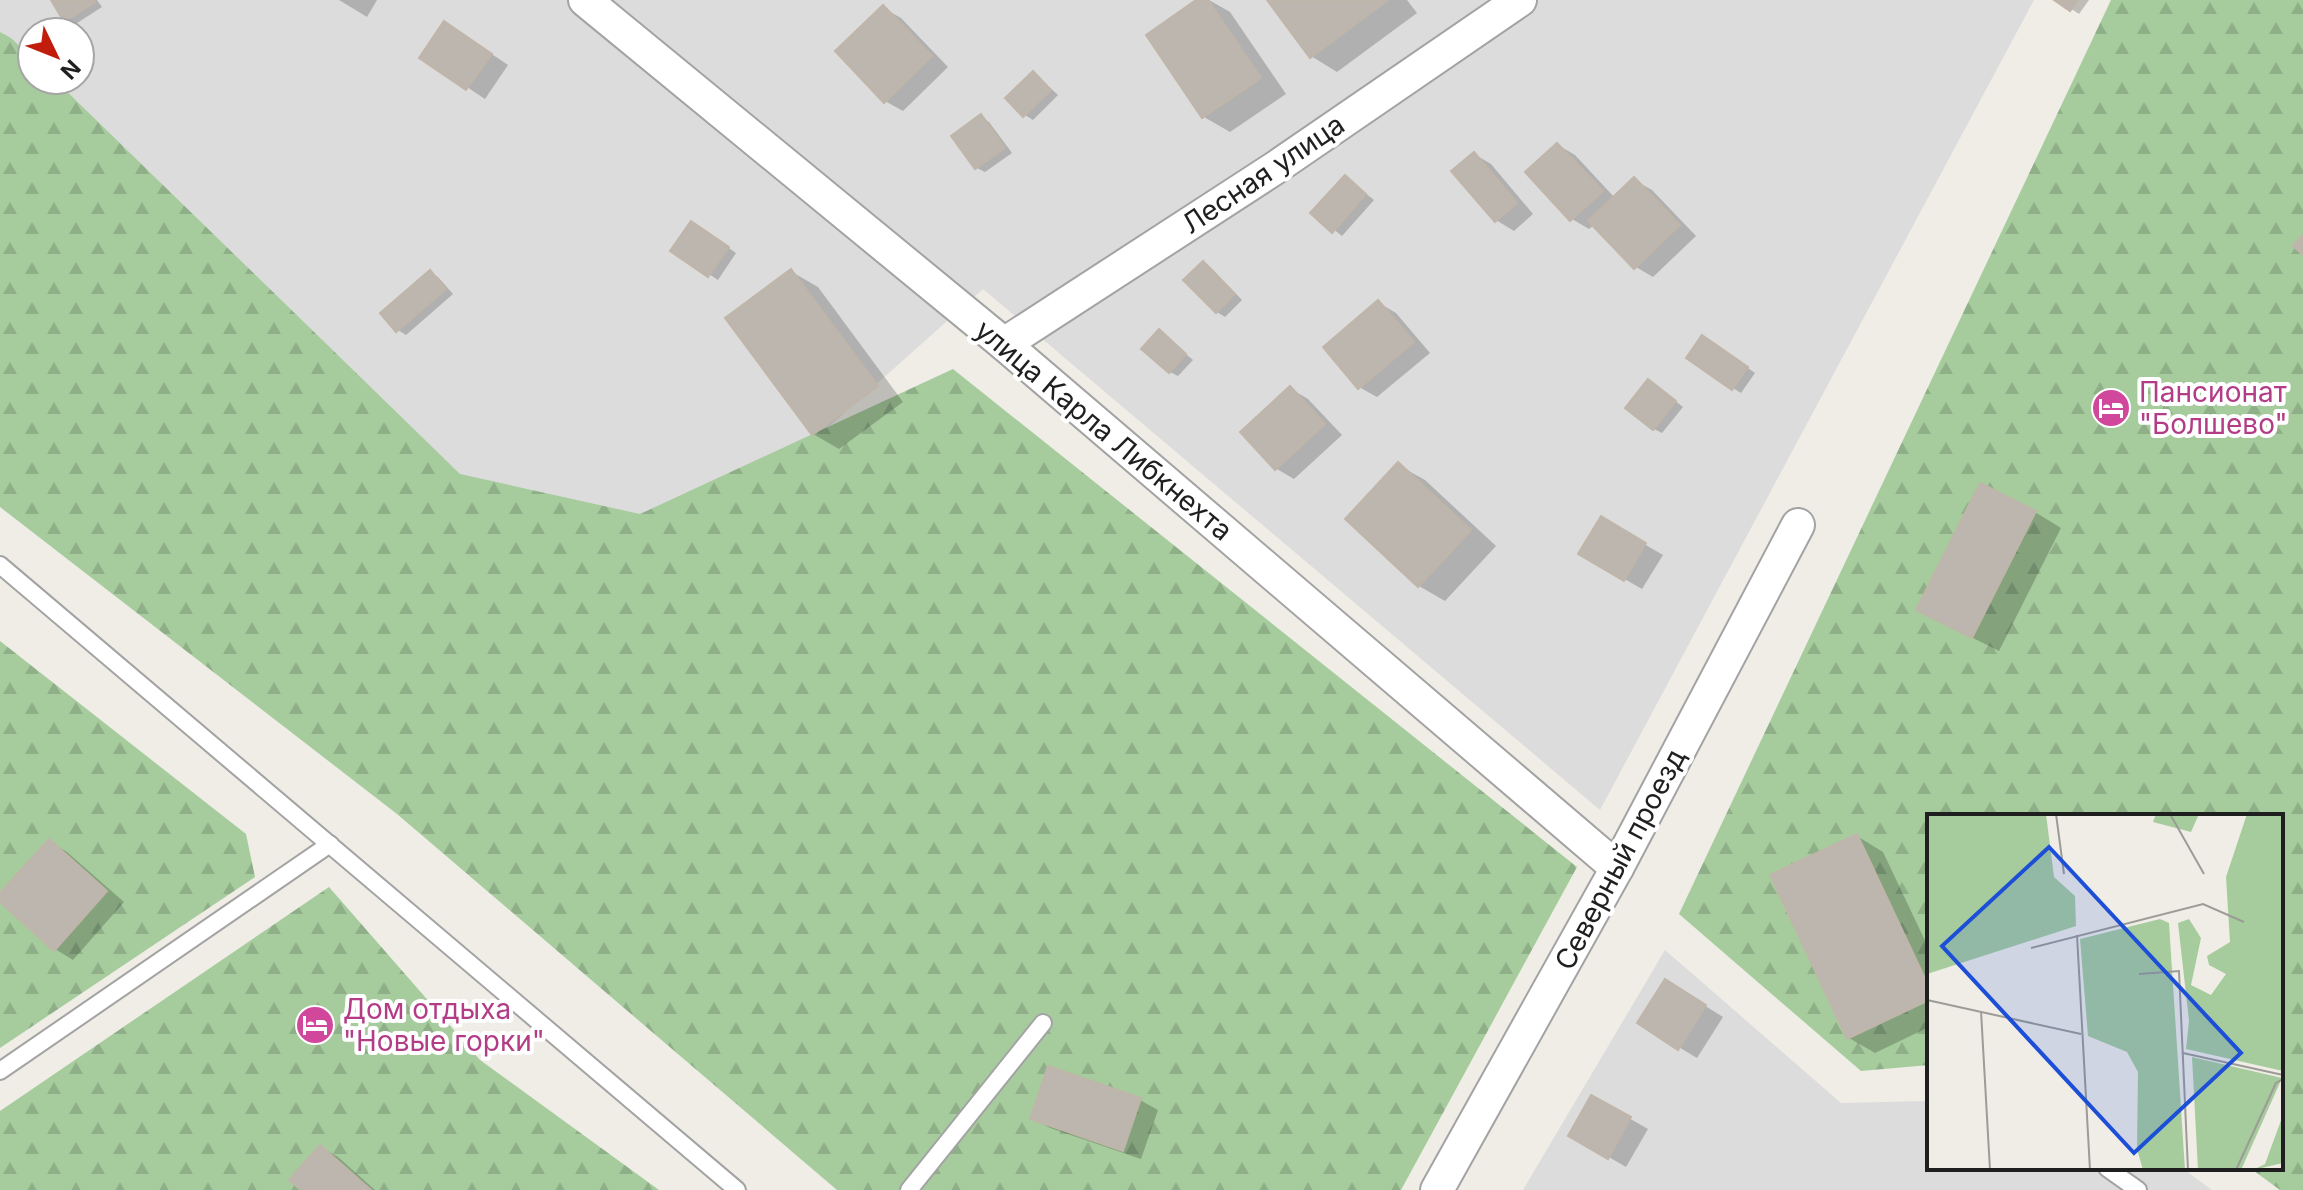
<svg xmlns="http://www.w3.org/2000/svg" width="2303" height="1190" font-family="Inter,sans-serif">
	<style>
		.residential { fill: #dddcdc; fill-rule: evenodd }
		.forest { fill: url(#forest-firs) }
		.shadow { fill: #0003 }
		.building { fill: #bcb6af; stroke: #c0b5a9; stroke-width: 2 }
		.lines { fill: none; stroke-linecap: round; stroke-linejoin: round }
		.lane-casing { stroke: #a3a3a3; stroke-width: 20 }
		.street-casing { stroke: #a3a3a3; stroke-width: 36 }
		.lane { stroke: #fff; stroke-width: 16 }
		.street { stroke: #fff; stroke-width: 32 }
		.labels { text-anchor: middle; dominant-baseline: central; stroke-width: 8; stroke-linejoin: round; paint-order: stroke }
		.street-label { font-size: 28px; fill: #1f1f1f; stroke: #fff }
		.hotel-label { font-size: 28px; fill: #b23c85; stroke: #fff; text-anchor: start }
		.inset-road { fill: none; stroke: #9c9b96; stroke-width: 2 }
		.view { fill: #1d4ed8; fill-opacity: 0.15; stroke: #1d4ed8; stroke-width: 4 }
		.inset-edge { fill: none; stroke: #1f1f1f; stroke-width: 4 }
	</style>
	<defs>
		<pattern id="forest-firs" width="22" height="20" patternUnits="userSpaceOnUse" patternTransform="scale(2)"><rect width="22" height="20" fill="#a6cc9d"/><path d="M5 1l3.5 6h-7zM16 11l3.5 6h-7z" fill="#8eaf87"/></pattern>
	</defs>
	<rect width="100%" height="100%" fill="#efede6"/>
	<g class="residential">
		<path d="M 0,0 L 2034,0 L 1600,810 L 983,289 L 612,620 L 0,121 ZM 32,32 L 80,32 L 80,80 L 32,80 Z"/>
		<polygon points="1665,950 1841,1103 1929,1101 1929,1168 2182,1168 2212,1190 1523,1190"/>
	</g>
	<g class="forest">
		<polygon points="2111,0 2303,0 2303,1190 2280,1190 2250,1168 2281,1168 2281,816 1929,816 1929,1065 1861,1071 1679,914"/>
		<polygon points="0,32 11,38 32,58 32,80 55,80 460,474 640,514 953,369 1577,867 1401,1190 837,1190 397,814 0,507"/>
		<polygon points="0,641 246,834 255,877 0,1048"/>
		<polygon points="329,887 480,1060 659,1190 0,1190 0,1111"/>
	</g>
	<g class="shadow">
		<polygon points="53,0 97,0 102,7 74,25 66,20"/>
		<polygon points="339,0 377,0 367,17"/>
		<polygon points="1200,0 1209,0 1230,12 1286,94 1230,132 1204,117"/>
		<polygon points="1269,0 1407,0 1417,13 1337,72 1311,56"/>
		<polygon points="2058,0 2089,0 2079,14"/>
		<polygon points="883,8 901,18 948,67 903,111 885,101"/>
		<polygon points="462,34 508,65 485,99 422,57"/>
		<polygon points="1034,73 1058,95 1033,120 1025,115"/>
		<polygon points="981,117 989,122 1012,153 985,172 977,168"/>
		<polygon points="1558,145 1575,155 1615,198 1634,180 1652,190 1696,236 1653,277 1636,267 1594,225 1589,229 1572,219"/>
		<polygon points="1474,154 1491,164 1533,214 1514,231 1496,220"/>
		<polygon points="1345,177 1374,200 1342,236 1313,213"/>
		<polygon points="700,228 736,253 718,280 673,250"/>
		<polygon points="1203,264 1211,268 1242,300 1225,317 1217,312"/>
		<polygon points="792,272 818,287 903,402 839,449 813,434"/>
		<polygon points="430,273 438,277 453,294 406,335 398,330"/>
		<polygon points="1379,303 1396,313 1430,353 1377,397 1359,387"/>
		<polygon points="1159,332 1193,360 1178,376 1170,372"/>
		<polygon points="1711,342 1755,373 1741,393 1733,388"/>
		<polygon points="1656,386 1683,407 1662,433 1654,429"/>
		<polygon points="1291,389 1308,399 1342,435 1294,479 1277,469 1243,433"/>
		<polygon points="1398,465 1425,480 1496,546 1445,601 1419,586"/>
		<polygon points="2035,512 2061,528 1999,651 1945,624"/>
		<polygon points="1601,519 1663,555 1642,589 1581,554"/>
		<polygon points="1857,836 1883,852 1929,949 1929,1027 1875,1053 1849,1038"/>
		<polygon points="49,841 67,852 124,902 73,960 55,949 0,900 0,896"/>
		<polygon points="1683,992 1723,1017 1697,1058 1639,1023"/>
		<polygon points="1592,1097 1648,1129 1626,1167 1571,1135"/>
		<polygon points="1140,1100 1158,1110 1141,1159 1050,1128 1032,1118"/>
		<polygon points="321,1147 338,1157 375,1190 304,1190"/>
	</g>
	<g class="building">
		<polygon points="51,0 93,0 95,2 64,22"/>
		<polygon points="1196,0 1208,0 1261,78 1202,118 1146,35"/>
		<polygon points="1267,0 1388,0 1310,58"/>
		<polygon points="2054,0 2078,0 2070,11"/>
		<polygon points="883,5 932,56 884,103 835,51"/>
		<polygon points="444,21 492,54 466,90 419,58"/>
		<polygon points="1033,71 1051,90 1023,117 1005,98"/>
		<polygon points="981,114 1005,148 975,169 951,136"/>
		<polygon points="1557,143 1603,191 1570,221 1525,172"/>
		<polygon points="1474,152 1517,203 1495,222 1451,171"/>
		<polygon points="1345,175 1366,194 1332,233 1310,213"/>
		<polygon points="1634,177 1680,225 1634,269 1588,221"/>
		<polygon points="691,221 729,247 708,277 670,251"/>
		<polygon points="2303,235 2303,255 2293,246"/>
		<polygon points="1203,261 1235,294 1216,313 1183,280"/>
		<polygon points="791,269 878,386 812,435 725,318"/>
		<polygon points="430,270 446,289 396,332 380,313"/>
		<polygon points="1378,300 1414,342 1358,389 1323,347"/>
		<polygon points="1159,329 1186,354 1169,373 1141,349"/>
		<polygon points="1702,335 1748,367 1732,390 1686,358"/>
		<polygon points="1648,379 1676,401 1653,430 1625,408"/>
		<polygon points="1290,386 1325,424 1275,470 1240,432"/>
		<polygon points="1398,462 1471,530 1418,587 1345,519"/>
		<polygon points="1980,483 2036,511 1972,638 1916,610"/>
		<polygon points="1601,516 1646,543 1624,581 1578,554"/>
		<polygon points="1857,834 1929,987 1929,1000 1847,1039 1770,875"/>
		<polygon points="49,839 107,891 54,951 0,902 0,893"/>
		<polygon points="1665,979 1706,1005 1678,1050 1637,1023"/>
		<polygon points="1048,1066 1141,1098 1123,1151 1030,1119"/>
		<polygon points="1591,1095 1631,1117 1608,1159 1568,1136"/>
		<polygon points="320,1145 371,1190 301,1190 289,1180"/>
	</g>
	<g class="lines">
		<defs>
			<g id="lane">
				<polyline points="0,565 737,1190"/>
				<polyline points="0,1071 330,844"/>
				<polyline points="2107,1168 2138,1190"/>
				<polyline points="909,1190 1043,1023"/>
			</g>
			<g id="street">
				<polyline points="585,0 1004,344 1617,868"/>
				<polyline points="1004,344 1275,168 1520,0"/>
				<polyline points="1437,1190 1617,868 1798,525"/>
			</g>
		</defs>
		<use href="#lane" class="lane-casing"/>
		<use href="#street" class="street-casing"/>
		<use href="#lane" class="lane"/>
		<use href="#street" class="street"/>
	</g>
	<defs>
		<symbol id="hotel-disc" viewBox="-11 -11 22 22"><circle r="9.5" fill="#d1479c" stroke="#fff"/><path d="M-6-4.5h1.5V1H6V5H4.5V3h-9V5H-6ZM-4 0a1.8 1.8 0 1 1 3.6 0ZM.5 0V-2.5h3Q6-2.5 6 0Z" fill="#fff"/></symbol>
	</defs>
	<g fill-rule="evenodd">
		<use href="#hotel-disc" x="2089" y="386" width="44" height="44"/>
		<use href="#hotel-disc" x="293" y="1003" width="44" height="44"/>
	</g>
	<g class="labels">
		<g class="street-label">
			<text transform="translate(1263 174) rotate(-34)">Лесная улица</text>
			<text transform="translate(1104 430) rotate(40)">улица Карла Либкнехта</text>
			<text transform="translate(1620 859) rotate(-62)">Северный проезд</text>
		</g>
		<g class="hotel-label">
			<text x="2139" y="392">Пансионат<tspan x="2139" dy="32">"Болшево"</tspan></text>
			<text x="343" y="1009">Дом отдыха<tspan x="343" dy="32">"Новые горки"</tspan></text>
		</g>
	</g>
	<g transform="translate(1927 814)">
		<rect width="356" height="356" fill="#efede6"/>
		<path d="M 0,0 L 119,0 L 127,63 L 148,82 L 149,112 L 0,160 ZM 229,0 L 272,0 L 264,18 L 226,8 ZM 320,0 L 356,0 L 356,257 L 259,235 L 262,207 L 251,109 L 262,105 L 274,124 L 264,171 L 284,181 L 299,160 L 282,151 L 280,142 L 303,128 L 299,63 ZM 233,105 L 242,109 L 258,356 L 216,356 L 210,335 L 211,258 L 200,238 L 161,222 L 153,125 ZM 265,243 L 355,264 L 314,356 L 271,356 ZM 356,301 L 356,349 L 326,356 L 338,350 Z" fill="#a6cc9d"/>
		<path class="inset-road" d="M 129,0 L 137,60M 243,0 L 277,60M 150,121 L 163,356M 104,134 L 276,90 L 317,108M 212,160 L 252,157 L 261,356M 0,186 L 154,220M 54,197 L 63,356M 256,239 L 356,261M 309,356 L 349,269 L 356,265"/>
		<path class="view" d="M 122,33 L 314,239 L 207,339 L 15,132 Z"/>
		<rect width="356" height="356" class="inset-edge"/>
	</g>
	<g transform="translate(56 56) rotate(133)"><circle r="38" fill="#ffffff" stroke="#a5a5a5" stroke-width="2"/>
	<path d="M0-6L14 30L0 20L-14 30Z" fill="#c21d0c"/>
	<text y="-12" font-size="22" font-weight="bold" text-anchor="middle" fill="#1f1f1f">N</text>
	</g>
</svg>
